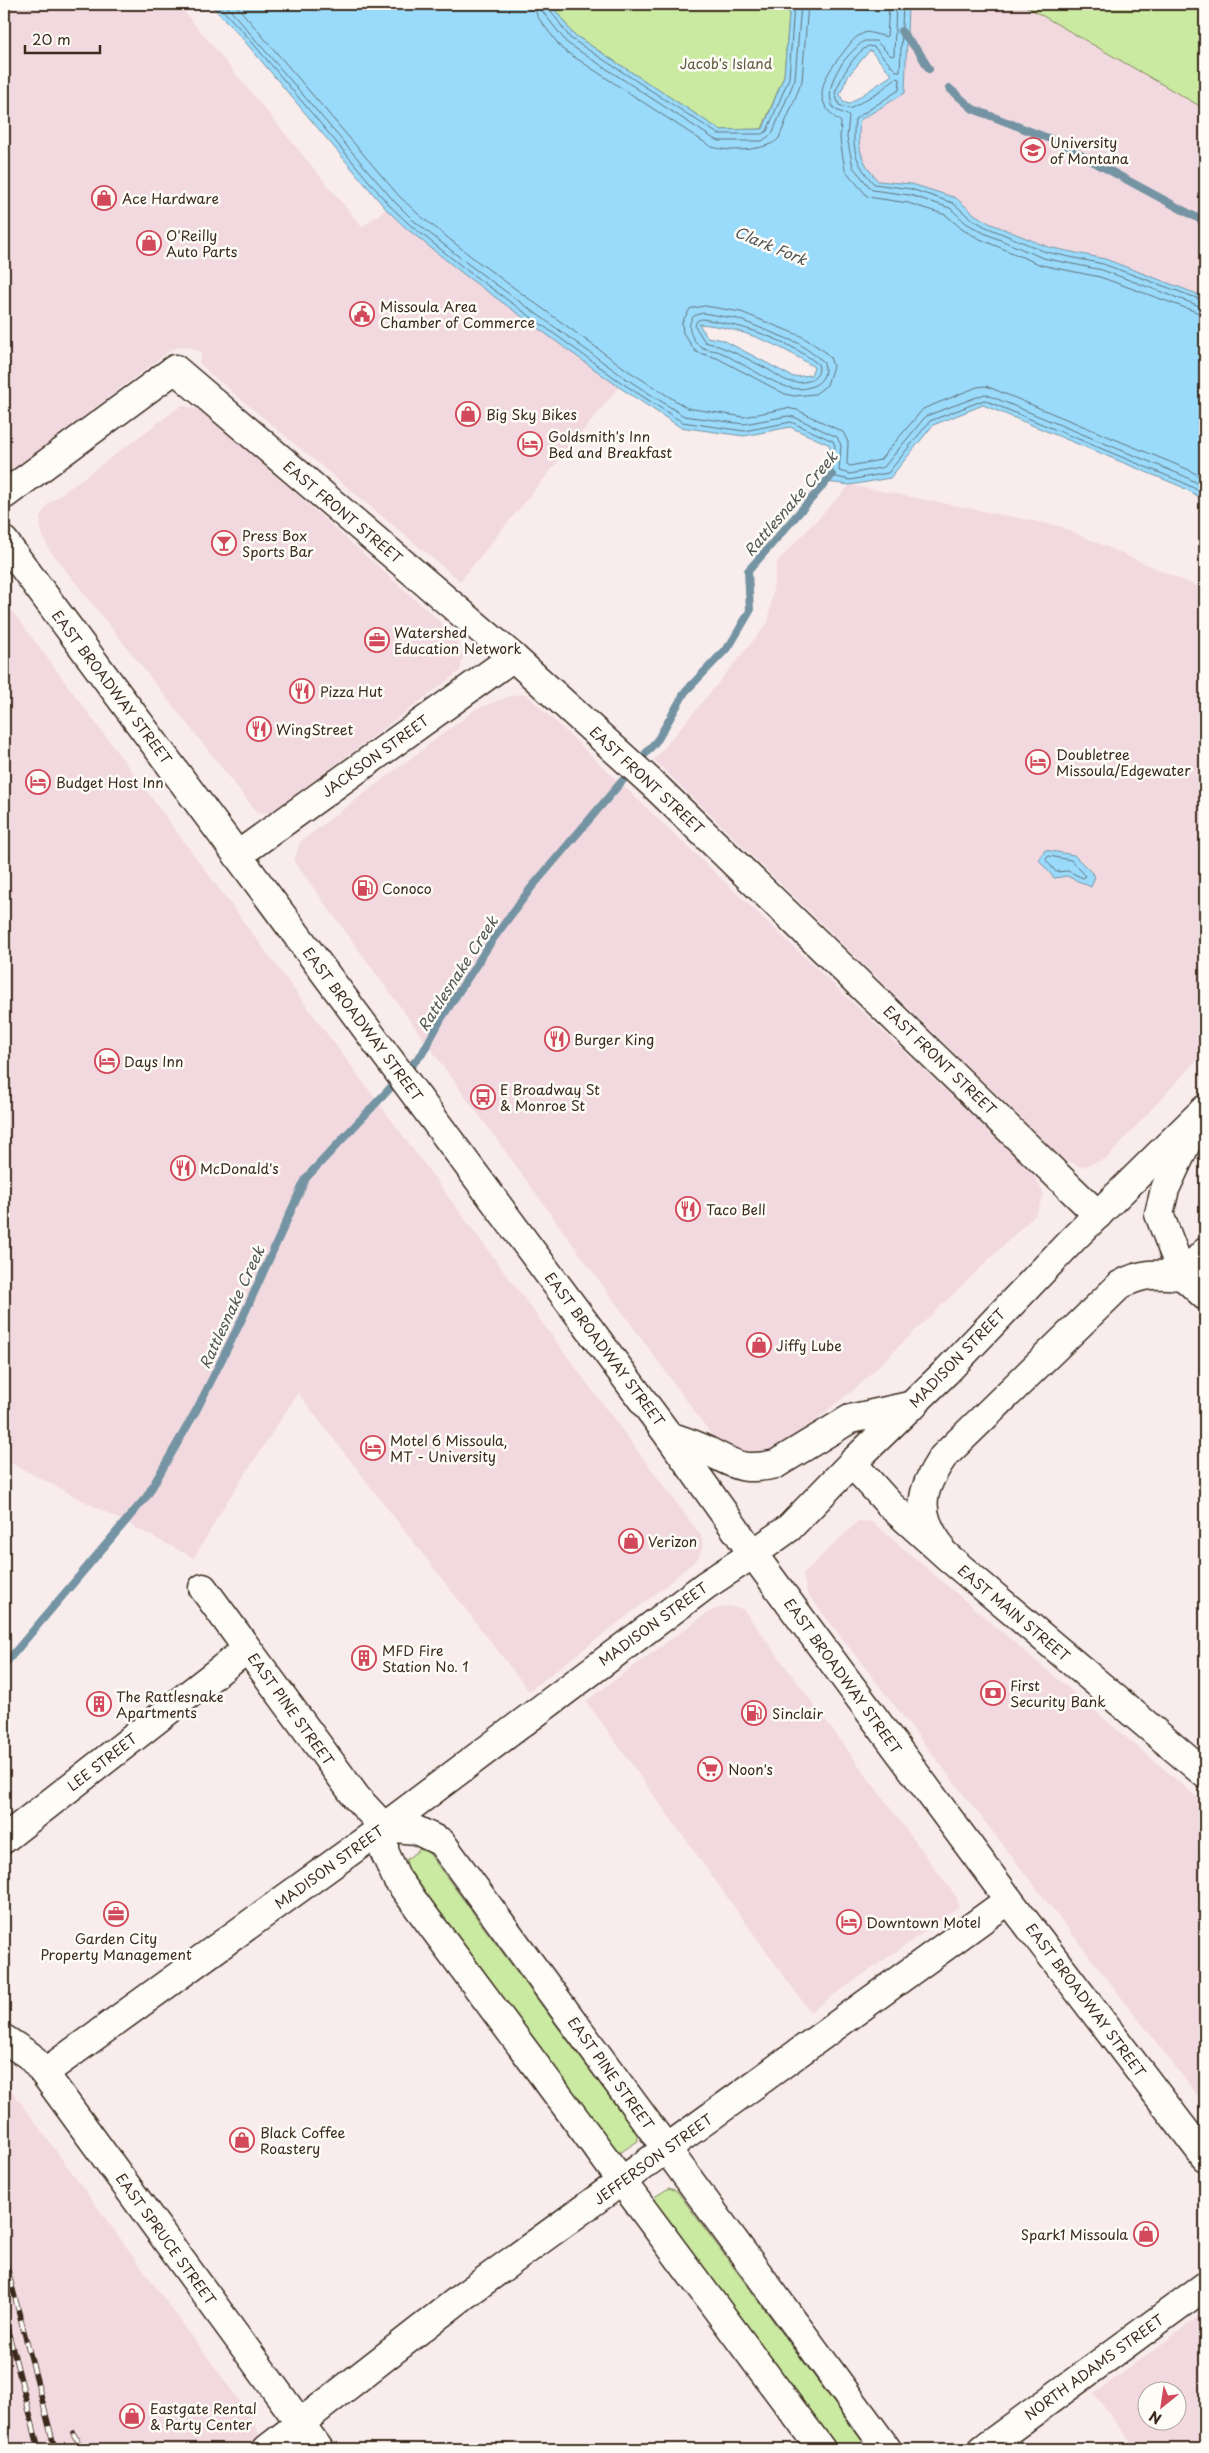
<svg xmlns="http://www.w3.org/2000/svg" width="1209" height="2453" font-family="'Playpen Sans',sans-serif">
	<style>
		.built { fill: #f2d9df; fill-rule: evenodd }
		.green { fill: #cae9a1; stroke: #828a60 }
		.water { fill: #9adbfc; stroke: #7494a3; fill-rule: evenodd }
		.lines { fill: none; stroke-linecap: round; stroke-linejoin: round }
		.shore { stroke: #617177; stroke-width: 1 }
		.stream { stroke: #7494a3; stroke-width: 8 }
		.minor-casing { stroke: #3b2a1e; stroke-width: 31 }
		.major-casing { stroke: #3b2a1e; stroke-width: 31 }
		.highway-casing { stroke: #3b2a1e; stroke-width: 31 }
		.minor { stroke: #fdfcf7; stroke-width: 28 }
		.major { stroke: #fdfcf7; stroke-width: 28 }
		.highway { stroke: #fdfcf7; stroke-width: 28 }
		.rail-casing { stroke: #3b2a1e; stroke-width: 5.5 }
		.rail { stroke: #fdfcf7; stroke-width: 4; stroke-dasharray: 11; stroke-linecap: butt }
		.labels { text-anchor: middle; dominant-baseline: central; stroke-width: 5; stroke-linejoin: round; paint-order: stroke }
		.park-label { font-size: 14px; fill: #5f5a3f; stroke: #fdfcf7 }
		.poi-label { font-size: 14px; fill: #3b2a1e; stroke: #fdfcf7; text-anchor: start }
		.street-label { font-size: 14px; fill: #3b2a1e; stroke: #fdfcf7 }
		.water-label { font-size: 15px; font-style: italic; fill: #535656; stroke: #fdfcf7 }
	</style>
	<rect width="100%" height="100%" fill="#f8ecec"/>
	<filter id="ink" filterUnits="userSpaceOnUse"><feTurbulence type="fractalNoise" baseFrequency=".02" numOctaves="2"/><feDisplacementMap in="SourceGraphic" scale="10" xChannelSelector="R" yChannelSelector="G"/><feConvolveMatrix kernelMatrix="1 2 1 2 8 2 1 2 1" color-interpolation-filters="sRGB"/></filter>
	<g filter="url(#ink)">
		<g class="built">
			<polygon points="4,4 178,4 362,227 386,209 406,228 466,276 619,387 460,581 213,376 199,363 202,352 185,346 172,349 12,471 4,468"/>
			<polygon points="908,4 1205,4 1205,297 1105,259 1048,247 989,223 974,214 956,198 912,184 878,181 863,164 858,136 860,120 905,93"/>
			<polygon points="182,405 203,411 455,635 463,657 460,671 270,814 257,812 248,801 49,549 41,532 40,517 48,504"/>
			<polygon points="850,485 1059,526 1205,590 1205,1051 1106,1159 1081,1167 1063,1159 654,760 768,623 777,562"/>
			<polygon points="4,600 701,1536 703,1547 698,1558 658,1592 529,1691 298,1393 226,1503 194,1558 5,1460"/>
			<polygon points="526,694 1032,1172 1044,1194 1036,1214 858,1386 769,1458 734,1455 716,1441 294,861 300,842 476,709 510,696"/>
			<polygon points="858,1521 872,1522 1205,1804 1205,2105 807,1593 803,1574"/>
			<polygon points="727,1606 743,1609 957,1898 958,1908 810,2012 586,1701 710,1611"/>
			<polygon points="4,2080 249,2414 259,2434 256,2449 4,2449"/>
			<path d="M 1205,2312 L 1205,2449 L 1136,2449 L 1094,2394 ZM 1146,2390 L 1176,2390 L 1176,2420 L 1146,2420 Z"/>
		</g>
		<g class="green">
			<polygon points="551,4 790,4 784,76 762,129 720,130 573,34"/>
			<polygon points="1022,4 1205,4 1205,109"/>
			<polygon points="420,1849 428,1852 637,2134 638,2141 621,2152 615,2148 407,1867 406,1860"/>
			<polygon points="669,2188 677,2191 868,2449 836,2449 656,2206 654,2201 656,2196"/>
		</g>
		<g class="water">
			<path d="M 210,4 L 551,4 L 573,34 L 720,130 L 763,129 L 784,76 L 790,4 L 908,4 L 905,93 L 860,120 C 857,147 860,160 878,181 L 912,184 L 956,198 L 974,214 L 989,223 L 1048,247 L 1105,259 L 1205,297 L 1205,500 L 1180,486 L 983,405 L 933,425 L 890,478 L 850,485 L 827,482 L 830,445 L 790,427 L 744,436 L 680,427 L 619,387 L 466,276 L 406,228 L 386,209 L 242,38 ZM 870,50 L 892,75 L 849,104 L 843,102 L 840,94 L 848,76 ZM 699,324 C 740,327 780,345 814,367 L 811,375 L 793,377 L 723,340 L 707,337 Z"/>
			<polygon points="1045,850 1074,855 1095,876 1091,887 1067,876 1054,878 1039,860"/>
		</g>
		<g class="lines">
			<g class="shore">
				<polyline points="217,4 246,35 389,205 409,224 469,272 622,383 682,422 744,431 791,422 833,441 835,446 832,476 850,480 888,473 930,421 984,400 1182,482 1205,494"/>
				<polyline points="225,4 394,201 413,220 472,267 625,378 684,416 744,424 788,416 794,417 837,437 841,445 839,471 850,474 884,467 926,416 985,394 1184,476 1205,487"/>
				<polyline points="235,4 399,196 418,214 477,261 630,372 687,408 744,417 787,408 797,410 843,432 848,442 847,464 850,466 880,460 923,409 977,387 986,386 1187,469 1205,479"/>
				<path d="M 534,4 L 537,16 L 562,49 L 710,146 C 724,153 769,151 779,138 L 802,81 L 808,4"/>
				<polyline points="541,4 543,12 567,43 714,139 720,141 762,141 772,134 795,79 801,4"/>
				<polyline points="548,4 549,8 570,38 718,134 762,134 767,131 789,78 794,4"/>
				<path d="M 889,4 L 887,37 L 867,32 C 855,35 849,45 842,54 C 822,79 810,101 841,122 L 840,139 L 845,170 L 868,197 L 908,203 L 946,215 L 963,230 L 980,239 L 1041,265 L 1100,277 L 1205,315"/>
				<path d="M 896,4 L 894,55 L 891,56 L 876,41 L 864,41 C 845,55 821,86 834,109 L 849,116 L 847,137 L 853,167 L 872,190 L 910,195 L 950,208 L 966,223 L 984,233 L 1043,258 L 1102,270 L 1205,308"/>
				<path d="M 903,4 L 900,71 L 896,71 L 874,47 L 868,46 C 852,56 842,76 835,93 L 839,105 L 850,109 L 880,91 L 896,78 L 900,79 L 899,90 L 855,119 C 852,149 854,161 874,184 L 911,189 L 953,203 L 970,218 L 986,227 L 1046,252 L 1103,264 L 1205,301"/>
				<polygon points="705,306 741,312 801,336 824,351 830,357 833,366 827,385 815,394 794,396 785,394 717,358 696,352 683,333 682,322 690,309"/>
				<path d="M 703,313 L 738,319 L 798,343 L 823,361 C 832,382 808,392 791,388 C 775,385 738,361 722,353 C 715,349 706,351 700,346 C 691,339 685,325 694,316 Z"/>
				<path d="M 702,319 C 742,325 785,338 818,364 C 823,379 805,384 793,382 C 785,382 776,374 769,370 C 748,359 728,348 705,342 L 695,326 L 697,321 Z"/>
				<polygon points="1049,856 1071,860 1086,876 1083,878 1068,871 1056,872 1046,860"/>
			</g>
			<g class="stream">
				<polyline points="901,31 919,52 929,69"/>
				<polyline points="949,88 973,109 1053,140 1205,222"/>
				<polyline points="4,1665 147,1496 197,1409 242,1319 306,1178 422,1054 441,1019 493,939 531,888 658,739 685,692 730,645 750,611 748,571 832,475"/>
			</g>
			<defs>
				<g id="minor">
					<polyline points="4,495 175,369 513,657 656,787 1098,1215"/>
					<polyline points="238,855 513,657"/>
					<polyline points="1199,1116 1165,1189 1159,1214 1183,1276 1205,1296"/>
					<polyline points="1183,1276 1205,1252"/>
					<polyline points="852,1463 890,1505 949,1558 1205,1774"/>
					<path d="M 939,1544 C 915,1511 921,1489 943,1457 L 1120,1285 C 1143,1272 1158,1274 1183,1276"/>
					<polyline points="203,1588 356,1797 384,1827 416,1830 441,1842 887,2449"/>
					<polyline points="384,1827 384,1851 397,1879 821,2449"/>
					<polyline points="4,1839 247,1649"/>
					<polyline points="4,2039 30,2056 44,2073 319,2449"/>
					<polyline points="44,2073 384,1827 706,1585 753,1554"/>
					<polyline points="267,2449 462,2297 1009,1900"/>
					<polyline points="983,2449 1205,2286"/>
				</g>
				<polyline id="major" points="753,1554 1009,1900 1205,2157"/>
				<g id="highway">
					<polyline points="4,541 669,1436 753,1554 789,1528 852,1463 946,1372 1073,1239 1205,1109"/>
					<path d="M 669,1436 C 681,1440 694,1444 706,1450 C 734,1464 742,1472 776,1464 L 850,1419 L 914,1405"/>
				</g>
			</defs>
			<use href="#minor" class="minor-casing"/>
			<use href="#major" class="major-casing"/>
			<use href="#highway" class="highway-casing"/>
			<use href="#minor" class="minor"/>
			<use href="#major" class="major"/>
			<use href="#highway" class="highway"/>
			<defs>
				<g id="rail">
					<polyline points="4,2256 55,2449"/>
					<polyline points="4,2316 39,2449"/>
					<polyline points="73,2433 82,2449"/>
				</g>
			</defs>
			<use href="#rail" class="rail-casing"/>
			<use href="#rail" class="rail"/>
		</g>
	</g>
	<defs>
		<symbol id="university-ring" viewBox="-11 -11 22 22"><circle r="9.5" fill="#fdfcf7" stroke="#d1495b" stroke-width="1.5"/><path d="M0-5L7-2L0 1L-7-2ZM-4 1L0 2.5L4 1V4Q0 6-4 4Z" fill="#d1495b"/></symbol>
		<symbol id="shop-ring" viewBox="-11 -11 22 22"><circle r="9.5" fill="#fdfcf7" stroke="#d1495b" stroke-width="1.5"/><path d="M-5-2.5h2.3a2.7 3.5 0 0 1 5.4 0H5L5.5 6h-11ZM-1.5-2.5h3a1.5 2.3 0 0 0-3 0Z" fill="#d1495b"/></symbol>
		<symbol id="civic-ring" viewBox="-11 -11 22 22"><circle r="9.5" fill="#fdfcf7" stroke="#d1495b" stroke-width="1.5"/><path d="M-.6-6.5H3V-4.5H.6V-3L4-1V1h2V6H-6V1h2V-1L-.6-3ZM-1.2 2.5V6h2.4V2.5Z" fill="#d1495b"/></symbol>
		<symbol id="hotel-ring" viewBox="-11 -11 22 22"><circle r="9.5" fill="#fdfcf7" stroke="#d1495b" stroke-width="1.5"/><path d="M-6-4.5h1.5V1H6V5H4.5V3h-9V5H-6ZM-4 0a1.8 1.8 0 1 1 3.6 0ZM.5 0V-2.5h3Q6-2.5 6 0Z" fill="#d1495b"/></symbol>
		<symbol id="bar-ring" viewBox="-11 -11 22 22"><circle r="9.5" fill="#fdfcf7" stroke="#d1495b" stroke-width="1.5"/><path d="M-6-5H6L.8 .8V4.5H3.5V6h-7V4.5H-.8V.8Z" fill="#d1495b"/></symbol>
		<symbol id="office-ring" viewBox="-11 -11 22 22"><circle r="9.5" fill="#fdfcf7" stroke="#d1495b" stroke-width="1.5"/><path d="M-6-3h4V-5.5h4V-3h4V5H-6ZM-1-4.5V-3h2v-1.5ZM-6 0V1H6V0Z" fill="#d1495b"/></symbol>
		<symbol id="restaurant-ring" viewBox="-11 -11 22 22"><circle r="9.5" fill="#fdfcf7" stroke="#d1495b" stroke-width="1.5"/><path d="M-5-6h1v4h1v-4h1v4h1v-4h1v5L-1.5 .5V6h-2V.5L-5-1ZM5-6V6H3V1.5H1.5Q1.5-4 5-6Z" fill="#d1495b"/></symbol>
		<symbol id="fuel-ring" viewBox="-11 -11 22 22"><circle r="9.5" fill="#fdfcf7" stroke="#d1495b" stroke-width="1.5"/><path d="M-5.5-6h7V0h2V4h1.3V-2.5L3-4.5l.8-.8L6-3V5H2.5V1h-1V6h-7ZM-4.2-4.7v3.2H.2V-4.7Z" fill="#d1495b"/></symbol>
		<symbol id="bus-ring" viewBox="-11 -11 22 22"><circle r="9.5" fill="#fdfcf7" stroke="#d1495b" stroke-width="1.5"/><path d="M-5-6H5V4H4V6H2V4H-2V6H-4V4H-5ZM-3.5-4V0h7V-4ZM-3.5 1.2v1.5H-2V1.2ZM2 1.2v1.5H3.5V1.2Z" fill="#d1495b"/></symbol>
		<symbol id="building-ring" viewBox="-11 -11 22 22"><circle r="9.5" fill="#fdfcf7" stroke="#d1495b" stroke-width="1.5"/><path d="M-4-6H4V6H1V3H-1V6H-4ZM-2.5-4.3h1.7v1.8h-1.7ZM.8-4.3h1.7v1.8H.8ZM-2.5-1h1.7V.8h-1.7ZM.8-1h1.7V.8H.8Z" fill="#d1495b"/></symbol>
		<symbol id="bank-ring" viewBox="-11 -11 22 22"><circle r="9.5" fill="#fdfcf7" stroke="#d1495b" stroke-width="1.5"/><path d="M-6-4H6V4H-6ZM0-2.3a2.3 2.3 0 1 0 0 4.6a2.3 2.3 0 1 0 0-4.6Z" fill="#d1495b"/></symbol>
		<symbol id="supermarket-ring" viewBox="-11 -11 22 22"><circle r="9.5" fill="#fdfcf7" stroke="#d1495b" stroke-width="1.5"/><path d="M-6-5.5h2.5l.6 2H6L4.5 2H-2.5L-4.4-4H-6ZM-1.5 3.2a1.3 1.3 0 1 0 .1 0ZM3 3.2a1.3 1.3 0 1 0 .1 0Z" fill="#d1495b"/></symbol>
	</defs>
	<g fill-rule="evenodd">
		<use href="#university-ring" x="1019" y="136" width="28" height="28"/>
		<use href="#shop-ring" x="90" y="184" width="28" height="28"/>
		<use href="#shop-ring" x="135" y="229" width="28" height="28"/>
		<use href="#civic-ring" x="348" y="300" width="28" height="28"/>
		<use href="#shop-ring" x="454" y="400" width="28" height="28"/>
		<use href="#hotel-ring" x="516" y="430" width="28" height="28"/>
		<use href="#bar-ring" x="210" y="529" width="28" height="28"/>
		<use href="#office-ring" x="363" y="626" width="28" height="28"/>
		<use href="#restaurant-ring" x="288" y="677" width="28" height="28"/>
		<use href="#restaurant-ring" x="245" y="715" width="28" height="28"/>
		<use href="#hotel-ring" x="1024" y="748" width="28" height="28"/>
		<use href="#hotel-ring" x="24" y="768" width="28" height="28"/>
		<use href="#fuel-ring" x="351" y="874" width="28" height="28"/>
		<use href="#restaurant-ring" x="543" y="1025" width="28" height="28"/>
		<use href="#hotel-ring" x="93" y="1047" width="28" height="28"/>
		<use href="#bus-ring" x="469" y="1083" width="28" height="28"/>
		<use href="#restaurant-ring" x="169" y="1154" width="28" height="28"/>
		<use href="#restaurant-ring" x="674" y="1195" width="28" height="28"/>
		<use href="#shop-ring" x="745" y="1331" width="28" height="28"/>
		<use href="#hotel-ring" x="359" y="1434" width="28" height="28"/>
		<use href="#shop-ring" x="617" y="1527" width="28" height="28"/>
		<use href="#building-ring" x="350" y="1644" width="28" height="28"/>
		<use href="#bank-ring" x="979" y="1679" width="28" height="28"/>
		<use href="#building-ring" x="85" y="1690" width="28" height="28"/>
		<use href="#fuel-ring" x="740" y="1699" width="28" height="28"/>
		<use href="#supermarket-ring" x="696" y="1755" width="28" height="28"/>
		<use href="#office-ring" x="102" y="1900" width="28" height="28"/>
		<use href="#hotel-ring" x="835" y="1908" width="28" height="28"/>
		<use href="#shop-ring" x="228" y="2126" width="28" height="28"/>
		<use href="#shop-ring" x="1132" y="2220" width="28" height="28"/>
		<use href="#shop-ring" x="118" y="2402" width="28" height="28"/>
	</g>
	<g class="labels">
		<g class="park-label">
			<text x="726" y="63">Jacob's Island</text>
		</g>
		<g class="poi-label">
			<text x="1050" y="142">University<tspan x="1050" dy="16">of Montana</tspan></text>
			<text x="122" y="198">Ace Hardware</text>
			<text x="166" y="235">O'Reilly<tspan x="166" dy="16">Auto Parts</tspan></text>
			<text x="380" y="306">Missoula Area<tspan x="380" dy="16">Chamber of Commerce</tspan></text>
			<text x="486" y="414">Big Sky Bikes</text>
			<text x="548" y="436">Goldsmith's Inn<tspan x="548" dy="16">Bed and Breakfast</tspan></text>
			<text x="242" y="535">Press Box<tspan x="242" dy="16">Sports Bar</tspan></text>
			<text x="394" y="632">Watershed<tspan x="394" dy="16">Education Network</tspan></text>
			<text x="320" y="691">Pizza Hut</text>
			<text x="276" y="729">WingStreet</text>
			<text x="1056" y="754">Doubletree<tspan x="1056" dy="16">Missoula/Edgewater</tspan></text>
			<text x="56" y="782">Budget Host Inn</text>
			<text x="382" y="888">Conoco</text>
			<text x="574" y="1039">Burger King</text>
			<text x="124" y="1061">Days Inn</text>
			<text x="500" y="1089">E Broadway St<tspan x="500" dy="16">&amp; Monroe St</tspan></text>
			<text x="200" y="1168">McDonald's</text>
			<text x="706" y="1209">Taco Bell</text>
			<text x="776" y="1345">Jiffy Lube</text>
			<text x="390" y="1440">Motel 6 Missoula,<tspan x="390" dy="16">MT - University</tspan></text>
			<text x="648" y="1541">Verizon</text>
			<text x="382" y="1650">MFD Fire<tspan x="382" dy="16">Station No. 1</tspan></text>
			<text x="1010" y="1685">First<tspan x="1010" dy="16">Security Bank</tspan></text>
			<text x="116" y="1696">The Rattlesnake<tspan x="116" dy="16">Apartments</tspan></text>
			<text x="772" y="1713">Sinclair</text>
			<text x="728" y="1769">Noon's</text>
			<text x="866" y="1922">Downtown Motel</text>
			<text x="116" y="1938" text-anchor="middle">Garden City<tspan x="116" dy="16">Property Management</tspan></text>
			<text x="260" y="2132">Black Coffee<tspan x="260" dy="16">Roastery</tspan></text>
			<text x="1128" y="2234" text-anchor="end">Spark1 Missoula</text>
			<text x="150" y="2408">Eastgate Rental<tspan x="150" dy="16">&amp; Party Center</tspan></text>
		</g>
		<g class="street-label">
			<text transform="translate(343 512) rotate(40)">EAST FRONT STREET</text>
			<text transform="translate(112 687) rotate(53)">EAST BROADWAY STREET</text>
			<text transform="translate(375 756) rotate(-36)">JACKSON STREET</text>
			<text transform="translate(647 780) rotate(43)">EAST FRONT STREET</text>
			<text transform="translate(363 1024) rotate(53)">EAST BROADWAY STREET</text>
			<text transform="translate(940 1060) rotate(44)">EAST FRONT STREET</text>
			<text transform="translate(605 1349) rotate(53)">EAST BROADWAY STREET</text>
			<text transform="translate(957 1358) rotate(-46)">MADISON STREET</text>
			<text transform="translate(1014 1613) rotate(40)">EAST MAIN STREET</text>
			<text transform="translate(653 1624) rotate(-36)">MADISON STREET</text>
			<text transform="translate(843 1676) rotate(54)">EAST BROADWAY STREET</text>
			<text transform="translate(291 1709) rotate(54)">EAST PINE STREET</text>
			<text transform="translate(102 1762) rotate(-38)">LEE STREET</text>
			<text transform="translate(329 1867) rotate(-36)">MADISON STREET</text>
			<text transform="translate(1086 2000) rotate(53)">EAST BROADWAY STREET</text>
			<text transform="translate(611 2073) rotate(54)">EAST PINE STREET</text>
			<text transform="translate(653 2159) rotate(-36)">JEFFERSON STREET</text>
			<text transform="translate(166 2239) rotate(54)">EAST SPRUCE STREET</text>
			<text transform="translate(1094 2367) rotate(-36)">NORTH ADAMS STREET</text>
		</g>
		<g class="water-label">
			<text transform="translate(771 245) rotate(23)">Clark Fork</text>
			<text transform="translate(790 503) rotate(-49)">Rattlesnake Creek</text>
			<text transform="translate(457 973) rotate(-57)">Rattlesnake Creek</text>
			<text transform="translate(231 1307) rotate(-65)">Rattlesnake Creek</text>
		</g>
	</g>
	<rect width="1209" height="2453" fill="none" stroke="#fdfcf7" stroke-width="20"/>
	<rect x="10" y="10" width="1189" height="2433" fill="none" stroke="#3b2a1e" stroke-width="2" filter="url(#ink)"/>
	<g transform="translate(1162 2406) rotate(210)"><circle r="24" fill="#fdfcf7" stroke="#afa8a0"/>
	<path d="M0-4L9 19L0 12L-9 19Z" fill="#d1495b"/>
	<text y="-8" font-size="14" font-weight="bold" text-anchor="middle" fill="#3b2a1e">N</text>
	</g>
	<path d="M25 45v8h75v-8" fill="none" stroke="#3b2a1e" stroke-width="2.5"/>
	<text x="32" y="45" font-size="15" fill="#3b2a1e" stroke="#fdfcf7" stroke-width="4" paint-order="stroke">20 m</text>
</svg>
